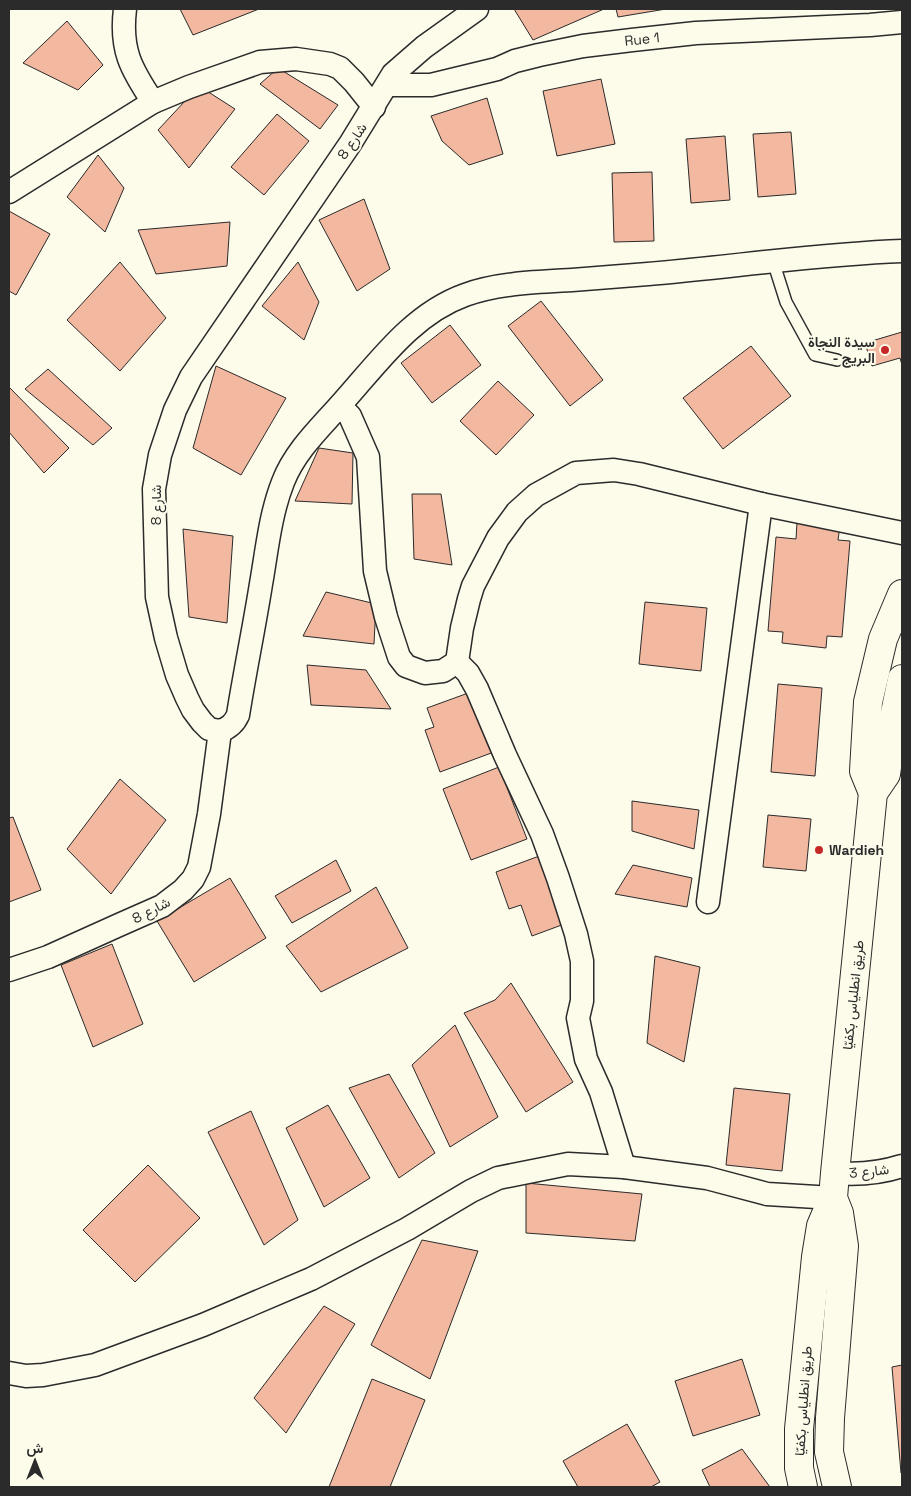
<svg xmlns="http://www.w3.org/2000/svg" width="911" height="1496" font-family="'Space Grotesk',Vazirmatn,sans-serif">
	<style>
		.building { fill: #f2b8a0; stroke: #2b2b2b }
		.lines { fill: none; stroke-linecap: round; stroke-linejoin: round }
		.service-casing { stroke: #2b2b2b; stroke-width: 14 }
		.minor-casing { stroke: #2b2b2b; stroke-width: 25 }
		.trunk-casing { stroke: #2b2b2b; stroke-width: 30 }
		.service { stroke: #fdfbea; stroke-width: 11 }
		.minor { stroke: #fdfbea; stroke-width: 22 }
		.trunk { stroke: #fdfbea; stroke-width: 28 }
		.poi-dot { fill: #c62828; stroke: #fdfbea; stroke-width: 2 }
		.labels { text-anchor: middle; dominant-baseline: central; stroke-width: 4; stroke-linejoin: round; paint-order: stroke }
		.street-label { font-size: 14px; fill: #2b2b2b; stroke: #fdfbea }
		.poi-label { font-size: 14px; font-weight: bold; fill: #2b2b2b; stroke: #fdfbea; text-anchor: end }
	</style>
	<rect width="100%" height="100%" fill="#fdfbea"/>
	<g class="building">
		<polygon points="180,9 259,9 193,35"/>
		<polygon points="514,9 604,9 533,40"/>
		<polygon points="616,9 666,9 618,17"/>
		<polygon points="67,21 103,65 78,90 23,63"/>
		<polygon points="278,68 338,105 320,129 260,84"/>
		<polygon points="601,79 615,144 557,156 543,91"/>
		<polygon points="199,86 235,109 189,168 158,130"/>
		<polygon points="487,98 503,154 469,165 442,141 431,116"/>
		<polygon points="277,114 309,141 264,195 231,167"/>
		<polygon points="791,132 796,194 758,197 753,134"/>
		<polygon points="725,136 730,200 691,203 686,139"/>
		<polygon points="98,155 124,188 105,232 67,197"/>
		<polygon points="652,172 654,241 614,242 612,173"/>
		<polygon points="364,199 390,269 357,291 319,220"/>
		<polygon points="9,211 50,234 16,295 9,291"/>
		<polygon points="230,222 227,266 156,274 138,230"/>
		<polygon points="120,262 166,318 120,371 67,320"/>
		<polygon points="298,262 319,302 304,340 262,306"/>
		<polygon points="541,301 603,380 570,406 508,326"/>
		<polygon points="450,325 481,365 432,403 401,363"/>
		<polygon points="902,332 902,365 900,358 872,366 865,343"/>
		<polygon points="751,346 791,396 723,449 683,398"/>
		<polygon points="216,366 286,398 241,475 193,448"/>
		<polygon points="48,369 112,428 93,445 25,389"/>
		<polygon points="498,381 534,415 496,455 460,421"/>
		<polygon points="9,387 69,448 44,473 9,432"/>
		<polygon points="319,448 353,453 352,504 295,501"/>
		<polygon points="412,494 441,494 452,565 414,559"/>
		<polygon points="797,522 840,526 838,540 850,541 842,637 827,636 826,648 782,643 783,632 768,631 776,537 796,539"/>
		<polygon points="183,529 233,536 227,623 189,617"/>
		<polygon points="326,592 376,604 374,644 303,636"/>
		<polygon points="645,602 707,608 701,671 639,664"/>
		<polygon points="307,665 366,670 391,709 311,705"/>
		<polygon points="778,684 822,688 815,776 771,772"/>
		<polygon points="471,692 494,752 440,772 425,730 434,727 427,708"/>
		<polygon points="499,767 527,839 471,860 443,789"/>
		<polygon points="120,779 166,820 111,894 67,849"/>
		<polygon points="632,801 699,810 694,849 632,831"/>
		<polygon points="768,815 811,819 806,871 763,867"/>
		<polygon points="13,817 41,890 9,902 9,818"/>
		<polygon points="542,855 567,923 532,936 521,905 509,909 496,872"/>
		<polygon points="336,860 351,891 292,923 275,896"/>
		<polygon points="633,865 692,878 687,907 615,894"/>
		<polygon points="230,878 266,938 194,982 157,921"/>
		<polygon points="376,887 408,948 321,992 286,946"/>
		<polygon points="112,944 143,1024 93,1047 61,965"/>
		<polygon points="655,956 700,967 684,1062 647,1043"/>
		<polygon points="511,983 573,1082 526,1112 464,1013 495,1000"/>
		<polygon points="455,1025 498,1117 450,1147 412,1065"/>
		<polygon points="389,1074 435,1153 399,1178 349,1088"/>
		<polygon points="734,1088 790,1094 782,1171 726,1165"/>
		<polygon points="328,1105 370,1178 324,1207 286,1128"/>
		<polygon points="251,1111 298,1220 264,1245 208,1132"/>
		<polygon points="148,1165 200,1218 135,1282 83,1230"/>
		<polygon points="526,1183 642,1194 635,1241 526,1233"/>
		<polygon points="422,1240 478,1251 430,1379 371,1345"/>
		<polygon points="324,1306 355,1324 286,1433 254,1398"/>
		<polygon points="742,1359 760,1415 693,1436 675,1381"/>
		<polygon points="902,1365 902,1473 901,1473 892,1367"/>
		<polygon points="372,1379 425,1400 390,1487 329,1487"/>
		<polygon points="627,1424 660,1482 651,1487 578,1487 563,1461"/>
		<polygon points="742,1449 770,1487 710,1487 702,1470"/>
	</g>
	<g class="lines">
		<defs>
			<polyline id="service" points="773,261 786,302 815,355 837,360"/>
			<g id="minor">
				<path d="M 125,9 C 120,50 131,69 153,102"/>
				<polyline points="387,85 431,85 497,69 515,61 539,55 583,46 632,40 696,33 870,25 902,22"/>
				<polyline points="9,192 153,102 189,87 260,62 296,59 330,64 340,68 354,82 374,107"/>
				<polyline points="340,406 350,416 368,457 375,571 386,617 399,657 406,666 425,673 443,671 457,662 462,628 469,599 473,586 498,538 517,512 536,495 576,473 614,470 639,474 761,504 902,533"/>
				<polyline points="457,662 468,673 477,689 505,755 542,834 558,878 576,934 582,961 582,1001 578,1018 586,1059 601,1092 624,1167"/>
				<path d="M 220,731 C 229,728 234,724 238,715 C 245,671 254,628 261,584 C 267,550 270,515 283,482 C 295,451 320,428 342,403 C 378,363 412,314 465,295 C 498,283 537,282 572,280 C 597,278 623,276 648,274 C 732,267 817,254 902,251"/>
				<polyline points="708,902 761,504"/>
				<polyline points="9,970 48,957 119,925 162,906 183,890 193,879 199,867 209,814 220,731 209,729 202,722 193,710 187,698 177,675 166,638 157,597 154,489 160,455 175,410 191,377 350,144 393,74 424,47 477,9"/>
				<path d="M 835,1173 C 858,1175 880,1173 902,1166"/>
				<polyline points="9,1373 26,1376 43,1375 95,1365 203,1325 311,1279 407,1229 471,1191 498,1178 568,1164 624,1167 707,1178 767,1194 833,1198"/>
			</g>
			<g id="trunk">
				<polyline points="873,793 864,771 868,702 883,639 902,594"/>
				<polyline points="803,1487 799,1468 799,1429 816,1257 821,1226 833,1198"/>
				<polyline points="837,1487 829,1452 830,1418 844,1246 839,1213 833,1198 835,1173 873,793 886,774 895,713 902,679"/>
			</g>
		</defs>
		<use href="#service" class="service-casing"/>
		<use href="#minor" class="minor-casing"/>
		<use href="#trunk" class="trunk-casing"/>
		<use href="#service" class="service"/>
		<use href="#minor" class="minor"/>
		<use href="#trunk" class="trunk"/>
	</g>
	<g class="poi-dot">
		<circle cx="885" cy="350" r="5"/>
		<circle cx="819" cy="850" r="5"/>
	</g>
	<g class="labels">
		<g class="street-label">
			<text transform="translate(642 39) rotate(-6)">Rue 1</text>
			<text transform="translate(352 141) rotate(-56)">شارع 8</text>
			<text transform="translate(156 505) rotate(-90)">شارع 8</text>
			<text transform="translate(151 910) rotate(-27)">شارع 8</text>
			<text transform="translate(853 995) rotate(-84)">طريق انطلياس بكفيّا</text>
			<text transform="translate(869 1171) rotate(-6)">شارع 3</text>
			<text transform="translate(803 1401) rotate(-86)">طريق انطلياس بكفيّا</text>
		</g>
		<g class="poi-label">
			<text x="875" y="342">سيدة النجاة<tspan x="875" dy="16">- البريج</tspan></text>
			<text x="829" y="850" text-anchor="start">Wardieh</text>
		</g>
	</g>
	<rect width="911" height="1496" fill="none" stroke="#2b2b2b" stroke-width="20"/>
	<g transform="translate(35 1461)" stroke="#fdfbea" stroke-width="4" paint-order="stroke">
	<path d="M0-4L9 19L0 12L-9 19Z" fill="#2b2b2b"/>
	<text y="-8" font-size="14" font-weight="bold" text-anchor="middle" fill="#2b2b2b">ش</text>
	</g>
</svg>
